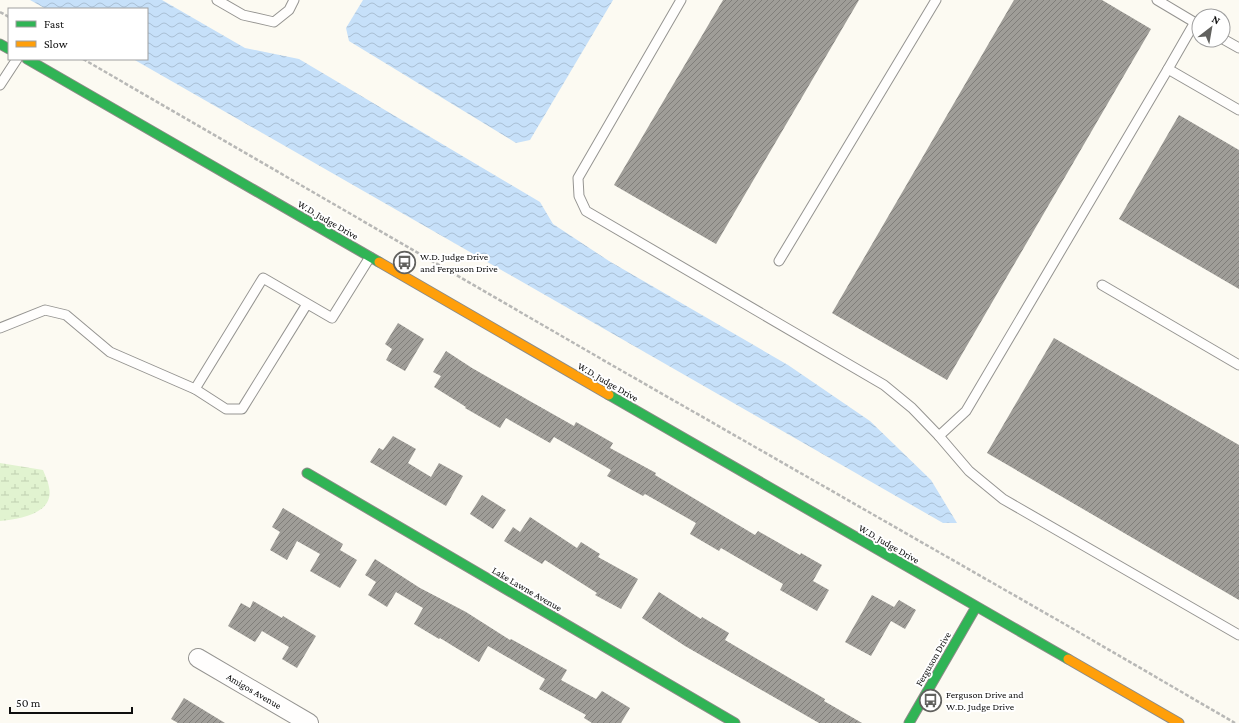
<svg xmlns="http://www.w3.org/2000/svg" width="1239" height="723" font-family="'Crimson Pro',serif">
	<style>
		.wetland { fill: url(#wetland-marsh) }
		.water { fill: url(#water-waves) }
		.building { fill: url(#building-hatch) }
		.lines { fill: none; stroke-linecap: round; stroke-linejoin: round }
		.lane-casing { stroke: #959491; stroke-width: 11 }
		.street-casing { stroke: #959491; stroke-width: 20 }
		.fast-casing { stroke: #8c8b87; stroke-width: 11 }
		.slow-casing { stroke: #8c8b87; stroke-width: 11 }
		.path { stroke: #b8b8b6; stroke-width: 2.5; stroke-dasharray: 4 2; stroke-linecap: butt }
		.lane { stroke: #fffefd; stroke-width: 9 }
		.street { stroke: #fffefd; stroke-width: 18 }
		.fast { stroke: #30b455; stroke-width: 9 }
		.slow { stroke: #ff9f0a; stroke-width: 9 }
		.labels { text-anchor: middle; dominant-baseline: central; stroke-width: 4; stroke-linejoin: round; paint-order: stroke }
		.street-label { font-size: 10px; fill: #0e0e0e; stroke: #fff }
		.poi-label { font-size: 10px; fill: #0e0e0e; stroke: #fff; text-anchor: start }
	</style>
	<defs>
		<pattern id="wetland-marsh" width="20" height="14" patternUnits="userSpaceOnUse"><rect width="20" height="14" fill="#e1f3d0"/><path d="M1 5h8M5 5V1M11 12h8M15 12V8" fill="none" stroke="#c0cfb1"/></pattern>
		<pattern id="water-waves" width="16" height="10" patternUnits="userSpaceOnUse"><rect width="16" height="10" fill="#c6e0f9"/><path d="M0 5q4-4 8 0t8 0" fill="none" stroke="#a9bfd4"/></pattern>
		<pattern id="building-hatch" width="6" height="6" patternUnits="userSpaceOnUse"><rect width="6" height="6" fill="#9f9d98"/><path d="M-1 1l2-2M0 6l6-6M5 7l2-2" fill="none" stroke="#807e7a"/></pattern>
	</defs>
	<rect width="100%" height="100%" fill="#fcfaf2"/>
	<path class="wetland" d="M 0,463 L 43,470 C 45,475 48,481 49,487 C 55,514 19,519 0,521 Z"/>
	<g class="water">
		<polygon points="30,0 162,0 245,48 299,59 540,202 553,224 609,261 788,365 870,421 931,480 957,523 943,523 133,59 147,59 147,9 46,9"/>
		<polygon points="363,0 613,0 530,140 516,143 349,41 346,28"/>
	</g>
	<g class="building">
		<polygon points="723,0 859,0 716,244 614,185"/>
		<polygon points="1014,0 1102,0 1151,29 947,380 832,313"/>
		<polygon points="1179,115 1239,150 1239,289 1119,219"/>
		<polygon points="398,323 424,339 405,371 386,360 392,349 385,344"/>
		<polygon points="1054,338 1239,445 1239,600 987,453"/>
		<polygon points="446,351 472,368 528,400 574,426 576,422 613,443 610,448 656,473 655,475 755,535 758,531 800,555 801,553 822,565 813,581 829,590 817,611 780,590 783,584 721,548 719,551 690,534 696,523 645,494 643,496 607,476 611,470 554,437 550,443 506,418 500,428 465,408 466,407 434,387 441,376 433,372"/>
		<polygon points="393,436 416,449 408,463 431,477 439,463 463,476 446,506 370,462 379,448 383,450"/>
		<polygon points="482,495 506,510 493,529 470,514"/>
		<polygon points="283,508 343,544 340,550 357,560 340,588 310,571 320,554 297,541 287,560 270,550 280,532 272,527"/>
		<polygon points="530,517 577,548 581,542 600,554 598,557 638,579 621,609 595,595 597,593 545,560 542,564 504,541 513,527 520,532"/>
		<polygon points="375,559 420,588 466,612 510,640 511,639 567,670 561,680 596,699 602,691 630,708 621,723 592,723 584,718 586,715 539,689 545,679 488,646 479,662 440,638 439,639 414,624 423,608 396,592 387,607 368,595 376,582 365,575"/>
		<polygon points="659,592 701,619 702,617 729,633 725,640 825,699 824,701 862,723 819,723 685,646 642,618"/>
		<polygon points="872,595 894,607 899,600 916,610 905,629 891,621 871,656 845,642"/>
		<polygon points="253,601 282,618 283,616 316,636 297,668 282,659 289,647 262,631 255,642 228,626 241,603 250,608"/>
		<polygon points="184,698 225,723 178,723 171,719"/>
	</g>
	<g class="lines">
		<defs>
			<g id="lane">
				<polyline points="217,0 243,15 274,22 289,10 294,0"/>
				<polyline points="681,0 578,178 579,196 586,211 884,385 912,408 939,436 969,471 1003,499 1239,635"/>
				<polyline points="1157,0 1199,25"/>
				<polyline points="1195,22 1168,69 1239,110"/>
				<polyline points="1223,39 1239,48"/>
				<polyline points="0,85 17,59"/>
				<polyline points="779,261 936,0"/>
				<polyline points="1102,285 1239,365"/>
				<polyline points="307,304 242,409 226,409 195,389 263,278 332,318 370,257"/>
				<polyline points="0,328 45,310 66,315 110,352 195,389"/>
				<polyline points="939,436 966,411 1168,69"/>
			</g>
			<polyline id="street" points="198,658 309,723"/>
			<g id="fast">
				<polyline points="0,44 9,49"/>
				<polyline points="27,59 379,262"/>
				<polyline points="609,395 1068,659"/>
				<polyline points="307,473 735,723"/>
				<polyline points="909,723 976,607"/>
			</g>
			<g id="slow">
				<polyline points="379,262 609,395"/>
				<polyline points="1068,659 1179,723"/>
			</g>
		</defs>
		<use href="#lane" class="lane-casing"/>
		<use href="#street" class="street-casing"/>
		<use href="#fast" class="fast-casing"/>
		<use href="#slow" class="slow-casing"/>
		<g class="path">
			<polyline points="0,12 9,17"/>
			<polyline points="83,59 610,364 1068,626 1235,723"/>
		</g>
		<use href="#lane" class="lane"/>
		<use href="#street" class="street"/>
		<use href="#fast" class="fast"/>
		<use href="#slow" class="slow"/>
	</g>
	<defs>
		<symbol id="bus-ring" viewBox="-11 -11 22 22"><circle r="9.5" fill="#fff" stroke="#61615e" stroke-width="1.5"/><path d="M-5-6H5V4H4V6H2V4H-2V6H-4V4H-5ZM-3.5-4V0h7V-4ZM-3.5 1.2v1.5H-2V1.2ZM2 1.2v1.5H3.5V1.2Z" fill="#61615e"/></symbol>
	</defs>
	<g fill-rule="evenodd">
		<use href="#bus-ring" x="392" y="250" width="25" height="25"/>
		<use href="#bus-ring" x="918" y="688" width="25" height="25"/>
	</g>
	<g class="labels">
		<g class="street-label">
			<text transform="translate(328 220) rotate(30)">W.D. Judge Drive</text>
			<text transform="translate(608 382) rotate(30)">W.D. Judge Drive</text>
			<text transform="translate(889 544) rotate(30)">W.D. Judge Drive</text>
			<text transform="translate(527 589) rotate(30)">Lake Lawne Avenue</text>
			<text transform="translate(933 659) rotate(-60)">Ferguson Drive</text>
			<text transform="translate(254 691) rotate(30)">Amigos Avenue</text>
		</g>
		<g class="poi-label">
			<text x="420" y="256">W.D. Judge Drive<tspan x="420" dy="12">and Ferguson Drive</tspan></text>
			<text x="946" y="694">Ferguson Drive and<tspan x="946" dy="12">W.D. Judge Drive</tspan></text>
		</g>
	</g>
	<rect x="8" y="8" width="140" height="52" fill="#ffffff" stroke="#9f9f9f"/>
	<rect x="16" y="21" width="20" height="6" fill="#30b455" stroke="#9f9f9f"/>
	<text x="44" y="28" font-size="12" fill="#0e0e0e">Fast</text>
	<rect x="16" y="41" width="20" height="6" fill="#ff9f0a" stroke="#9f9f9f"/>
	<text x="44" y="48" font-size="12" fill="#0e0e0e">Slow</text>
	<g transform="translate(1211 28) rotate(31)"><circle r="19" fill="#ffffff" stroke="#9f9f9f"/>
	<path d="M0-3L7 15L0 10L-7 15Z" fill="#61615e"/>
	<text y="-6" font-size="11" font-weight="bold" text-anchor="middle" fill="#0e0e0e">N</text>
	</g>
	<path d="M10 707v6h122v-6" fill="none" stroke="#0e0e0e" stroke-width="2"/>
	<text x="16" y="707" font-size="12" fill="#0e0e0e" stroke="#ffffff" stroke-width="3" paint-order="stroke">50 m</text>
</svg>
